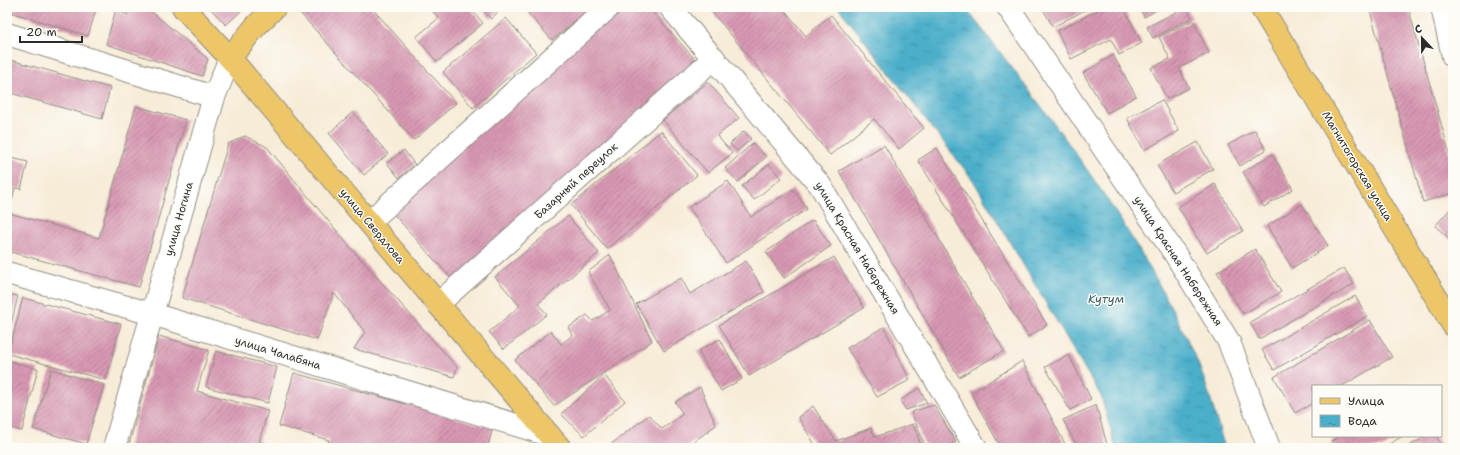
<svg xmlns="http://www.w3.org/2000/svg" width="1460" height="455" font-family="'Shantell Sans',sans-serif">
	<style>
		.water { fill: url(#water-ripples); stroke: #3b6d7a }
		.building { fill: url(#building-hatch) }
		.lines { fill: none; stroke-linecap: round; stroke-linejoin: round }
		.minor-casing { stroke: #918c82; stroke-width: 24 }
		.major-casing { stroke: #918c82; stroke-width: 24 }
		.minor { stroke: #fff; stroke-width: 22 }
		.major { stroke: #ecc669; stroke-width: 22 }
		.labels { text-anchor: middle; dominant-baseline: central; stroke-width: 3; stroke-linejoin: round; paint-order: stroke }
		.street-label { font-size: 11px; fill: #2b2b2b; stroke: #fdfcf7 }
		.water-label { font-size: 12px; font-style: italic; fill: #38606b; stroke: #fdfcf7 }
	</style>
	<defs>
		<pattern id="water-ripples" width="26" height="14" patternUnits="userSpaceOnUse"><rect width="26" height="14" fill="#4bafca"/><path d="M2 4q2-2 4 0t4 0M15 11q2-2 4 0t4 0" fill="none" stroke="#3f8fa4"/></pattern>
		<pattern id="building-hatch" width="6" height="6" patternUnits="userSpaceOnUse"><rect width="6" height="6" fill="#d898b3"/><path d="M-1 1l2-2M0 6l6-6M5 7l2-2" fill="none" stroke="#af7c92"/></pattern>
	</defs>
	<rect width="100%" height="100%" fill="#fdfcf7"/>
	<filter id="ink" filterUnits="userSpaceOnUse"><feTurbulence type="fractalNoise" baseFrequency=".025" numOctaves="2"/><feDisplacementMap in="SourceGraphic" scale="8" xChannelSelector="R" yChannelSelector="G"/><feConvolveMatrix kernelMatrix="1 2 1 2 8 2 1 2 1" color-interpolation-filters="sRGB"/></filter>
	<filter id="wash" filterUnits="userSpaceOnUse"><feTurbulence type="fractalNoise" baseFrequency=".012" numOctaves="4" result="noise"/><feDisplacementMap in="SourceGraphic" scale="16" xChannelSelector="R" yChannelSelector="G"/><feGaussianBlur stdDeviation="0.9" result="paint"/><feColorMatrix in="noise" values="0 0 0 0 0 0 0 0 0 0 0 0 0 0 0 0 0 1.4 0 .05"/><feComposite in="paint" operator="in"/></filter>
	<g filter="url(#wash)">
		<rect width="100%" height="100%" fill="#f7ecd8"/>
		<path class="water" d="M 838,7 L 965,7 C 1052,119 1140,231 1197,361 C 1209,389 1216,420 1225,448 L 1116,448 L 1101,396 L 973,180 Z"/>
		<g id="blocks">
			<g class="building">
				<polygon points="7,7 97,7 88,36 7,11"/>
				<polygon points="130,7 146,7 208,59 202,76 106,44 116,9 127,15"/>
				<polygon points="209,7 245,7 226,25"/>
				<polygon points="309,7 371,7 456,103 414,140 301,14"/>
				<polygon points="429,7 469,7 483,23 437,62 416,37 439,18"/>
				<polygon points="480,7 503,7 491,19"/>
				<polygon points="535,7 591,7 552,40 528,13"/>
				<polygon points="618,7 648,7 700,65 456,284 390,210"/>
				<polygon points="708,7 782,7 806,36 831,15 924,128 899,149 874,119 830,155"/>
				<polygon points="1042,7 1091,7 1053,27"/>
				<polygon points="1104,7 1123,7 1142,43 1119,55 1111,39 1071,59 1057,31"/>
				<polygon points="1139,7 1162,7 1144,17"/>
				<polygon points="1186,7 1192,18 1153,38 1147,27"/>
				<polygon points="1369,7 1408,7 1453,166 1453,193 1423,202"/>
				<polygon points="506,18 536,53 473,108 443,72"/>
				<polygon points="1193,20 1209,53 1179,68 1189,88 1167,99 1151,68 1170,59 1159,37"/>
				<polygon points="1113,55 1136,96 1107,113 1083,73"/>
				<polygon points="7,59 110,88 102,119 7,92"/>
				<polygon points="708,82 739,118 717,136 732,153 708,173 663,120"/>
				<polygon points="1162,100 1179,131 1144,150 1127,118"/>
				<polygon points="136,106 186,120 139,287 7,251 7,157 28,162 21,189 15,188 9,213 99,238"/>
				<polygon points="353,112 388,154 364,175 329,133"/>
				<polygon points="1255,130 1266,150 1240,166 1228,145"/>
				<polygon points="661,131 697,175 607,249 571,205"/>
				<polygon points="744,131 751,139 737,151 730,144"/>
				<polygon points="245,136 267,147 350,247 457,367 454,377 354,349 365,332 334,293 317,340 182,298 228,144"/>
				<polygon points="1198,142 1213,169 1173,192 1157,165"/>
				<polygon points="753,143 766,157 738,182 725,168"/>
				<polygon points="884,145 1004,351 959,377 839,171"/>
				<polygon points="937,148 1047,325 1028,337 918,160"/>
				<polygon points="404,150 415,165 399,178 387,163"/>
				<polygon points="1272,154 1293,189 1264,207 1243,172"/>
				<polygon points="769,164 781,178 754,200 742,186"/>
				<polygon points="728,181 751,217 793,189 807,209 726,263 689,207"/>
				<polygon points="1215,184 1243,231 1207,253 1178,207"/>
				<polygon points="1302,204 1328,246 1292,268 1267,226"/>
				<polygon points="1453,206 1453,242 1435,226"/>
				<polygon points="568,216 599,253 538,304 547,314 504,349 489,332 520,306 495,277"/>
				<polygon points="813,220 831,246 784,278 766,252"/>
				<polygon points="1255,249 1281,292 1243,314 1217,272"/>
				<polygon points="610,255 652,341 554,406 515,360 551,331 561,344 573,335 568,328 587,315 593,321 610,310 588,272"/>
				<polygon points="834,257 864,308 749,376 719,325"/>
				<polygon points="746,261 764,292 664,351 636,304 681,278 690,294"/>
				<polygon points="1344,268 1354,284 1259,339 1250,322"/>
				<polygon points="7,294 18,296 9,332 7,331"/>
				<polygon points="1355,296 1367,316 1274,370 1262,350"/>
				<polygon points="23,298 121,324 106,380 8,354"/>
				<polygon points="1370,320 1392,357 1342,386 1313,386 1313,403 1295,413 1274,377"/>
				<polygon points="884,327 910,380 877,397 847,348"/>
				<polygon points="159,336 209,350 197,391 268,411 259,442 279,448 128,448"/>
				<polygon points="720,339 742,379 721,391 698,351"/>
				<polygon points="216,351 277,367 268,403 206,387"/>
				<polygon points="1069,355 1091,399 1070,410 1045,367"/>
				<polygon points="7,360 38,369 22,431 7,427"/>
				<polygon points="1022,361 1067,448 1001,448 971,393"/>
				<polygon points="51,369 104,385 86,444 33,429"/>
				<polygon points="294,373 493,428 487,448 326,448 329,440 279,426"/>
				<polygon points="604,375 625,401 584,436 561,414"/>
				<polygon points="700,387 716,425 685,448 606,448 649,415 662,429 683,414 675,402"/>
				<polygon points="919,388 927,403 906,410 900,401"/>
				<polygon points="934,405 956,442 943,448 926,448 911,412"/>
				<polygon points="1096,405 1108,448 1078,448 1063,420"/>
				<polygon points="813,406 836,441 871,428 875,437 913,424 922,448 879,448 878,445 870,448 817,448 798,417"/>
				<polygon points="1341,436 1403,436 1382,448 1335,448 1331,441"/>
				<polygon points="1426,436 1436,436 1443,448 1406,448"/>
			</g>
		</g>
	</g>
	<g filter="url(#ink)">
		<use href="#blocks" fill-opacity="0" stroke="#918c82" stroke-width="1"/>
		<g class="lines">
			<defs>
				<g id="minor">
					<polyline points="670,7 820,185 976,448"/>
					<polyline points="1008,7 1175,254 1229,342 1269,448"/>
					<polyline points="1442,7 1453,56"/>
					<polyline points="7,34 214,97"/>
					<polyline points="369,222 609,7"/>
					<polyline points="7,273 152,314 549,435"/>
					<polyline points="438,304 714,58"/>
					<polyline points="114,448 214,97 230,58"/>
				</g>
				<g id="major">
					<polyline points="183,7 230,58 560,448"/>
					<polyline points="1261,7 1453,325"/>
					<polyline points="230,58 255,27 275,7"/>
				</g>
			</defs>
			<use href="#minor" class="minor-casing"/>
			<use href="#major" class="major-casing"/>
			<use href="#minor" class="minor"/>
			<use href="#major" class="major"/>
		</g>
	</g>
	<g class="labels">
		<g class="street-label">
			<text transform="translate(1357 166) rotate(59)">Магнитогорская улица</text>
			<text transform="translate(576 181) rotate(-42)">Базарный переулок</text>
			<text transform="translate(179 219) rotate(-74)">улица Ногина</text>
			<text transform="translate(372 226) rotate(50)">улица Свердлова</text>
			<text transform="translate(857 248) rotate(59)">улица Красная Набережная</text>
			<text transform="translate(1178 261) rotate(57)">улица Красная Набережная</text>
			<text transform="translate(278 353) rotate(17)">улица Чалабяна</text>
		</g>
		<g class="water-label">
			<text x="1106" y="299">Кутум</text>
		</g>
	</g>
	<rect width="1460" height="455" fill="none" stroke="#fdfcf7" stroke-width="24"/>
	<rect x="1312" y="385" width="130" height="52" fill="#fdfcf7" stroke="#a9a8a5"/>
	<rect x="1320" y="398" width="20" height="6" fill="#ecc669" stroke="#a9a8a5"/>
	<text x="1348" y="405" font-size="12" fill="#2b2b2b">Улица</text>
	<rect x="1320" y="415" width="20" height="12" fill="url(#water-ripples)" stroke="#a9a8a5"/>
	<text x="1348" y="425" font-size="12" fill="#2b2b2b">Вода</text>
	<g transform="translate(1422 38) rotate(338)" stroke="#fdfcf7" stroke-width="3" paint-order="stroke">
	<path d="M0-3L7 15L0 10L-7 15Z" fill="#2b2b2b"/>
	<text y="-6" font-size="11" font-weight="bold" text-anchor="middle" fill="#2b2b2b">С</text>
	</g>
	<path d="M20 36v6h62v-6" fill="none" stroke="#2b2b2b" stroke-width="2"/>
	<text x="26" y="36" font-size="12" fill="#2b2b2b" stroke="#fdfcf7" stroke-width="3" paint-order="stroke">20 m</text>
</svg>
